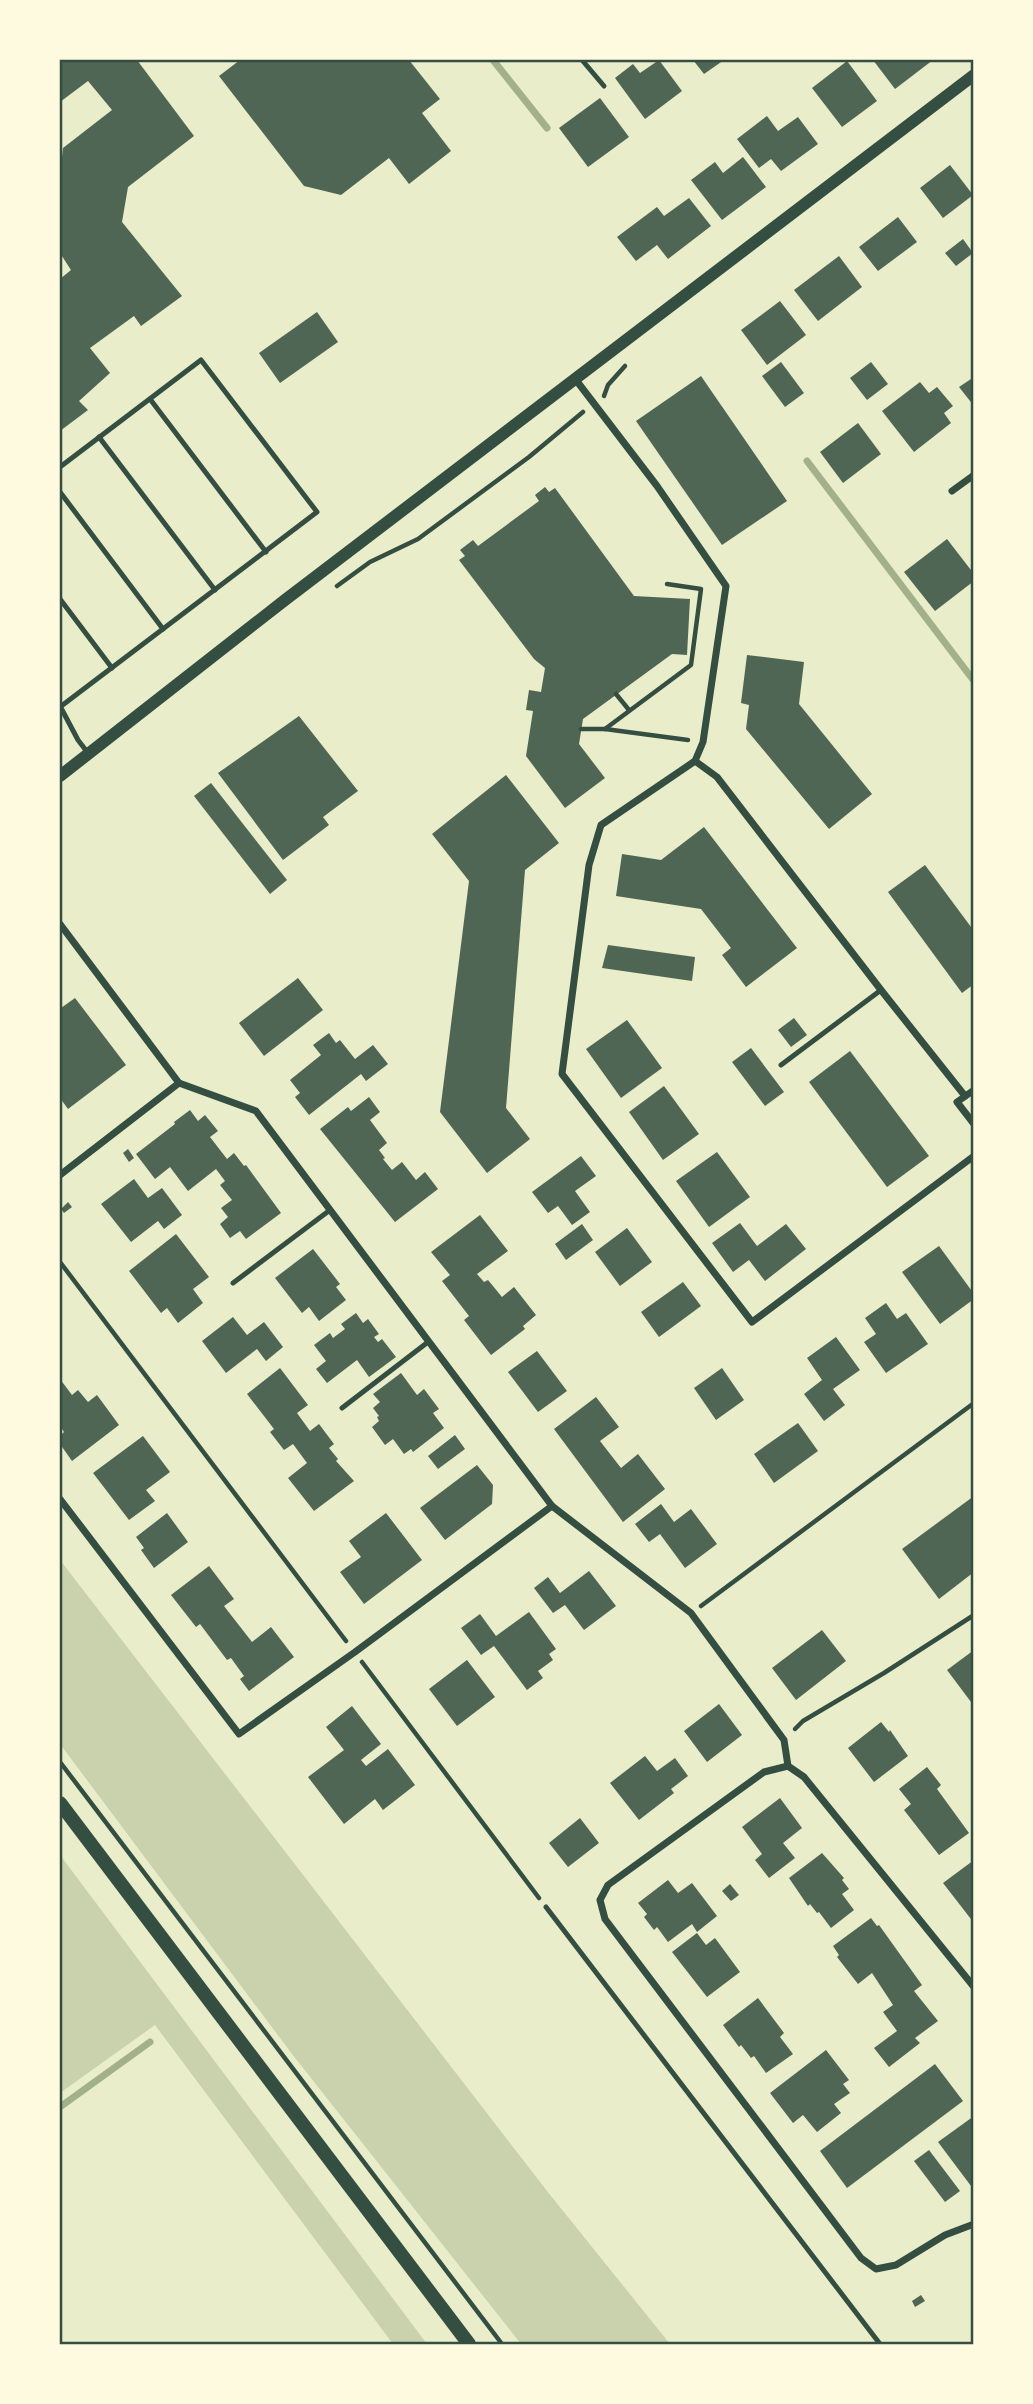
<svg xmlns="http://www.w3.org/2000/svg" width="1033" height="2404" font-family="'IBM Plex Sans',sans-serif">
	<style>
		.green { fill: #cad2ad }
		.lines { fill: none; stroke-linecap: round; stroke-linejoin: round }
		.stream { stroke: #a3b18a; stroke-width: 7 }
		.building { fill: #4f6655 }
		.path { stroke: #344e41; stroke-width: 4.5 }
		.service { stroke: #344e41; stroke-width: 5 }
		.minor { stroke: #344e41; stroke-width: 7 }
		.tertiary { stroke: #344e41; stroke-width: 12 }
		.secondary { stroke: #344e41; stroke-width: 14 }
		.neatline { fill: none; stroke: #344e41; stroke-width: 2.5 }
	</style>
	<rect width="100%" height="100%" fill="#e9edc9"/>
	<g class="green">
		<polygon points="60,1560 547,2191 670,2344 521,2344 292,2054 60,1744"/>
		<polygon points="60,1855 427,2344 393,2344 155,2025 60,2093"/>
	</g>
	<g class="lines">
		<g class="stream">
			<polyline points="493,60 547,128"/>
			<polyline points="807,461 974,681"/>
			<polyline points="60,2107 150,2042"/>
		</g>
	</g>
	<g class="building">
		<polygon points="60,60 137,60 194,136 128,187 122,222 182,296 141,326 134,316 90,348 110,373 79,401 88,410 60,431 60,279 71,270 60,253 60,175 63,148 112,110 88,81 60,102"/>
		<polygon points="240,60 409,60 440,99 422,113 451,151 409,184 389,158 341,195 304,186 219,76"/>
		<polygon points="659,60 682,91 645,119 615,78 633,64 640,73"/>
		<polygon points="693,60 724,60 704,74"/>
		<polygon points="873,60 933,60 895,89"/>
		<polygon points="847,61 877,101 842,127 812,88"/>
		<polygon points="600,98 629,137 588,167 559,128"/>
		<polygon points="767,116 778,131 798,117 818,144 781,171 771,159 759,168 737,139"/>
		<polygon points="743,157 766,187 722,220 691,180 715,162 723,173"/>
		<polygon points="950,165 973,195 943,218 920,188"/>
		<polygon points="689,198 711,226 668,259 657,245 636,261 617,237 657,207 664,216"/>
		<polygon points="898,217 917,242 878,271 859,247"/>
		<polygon points="963,239 973,253 956,266 945,253"/>
		<polygon points="839,256 862,287 818,321 794,290"/>
		<polygon points="780,301 806,335 767,365 741,330"/>
		<polygon points="317,312 338,342 280,383 259,353"/>
		<polygon points="781,362 804,393 785,407 762,376"/>
		<polygon points="871,362 888,384 867,400 850,378"/>
		<polygon points="701,376 787,501 722,545 636,421"/>
		<polygon points="974,377 974,406 959,387"/>
		<polygon points="920,382 929,393 937,387 953,406 944,413 951,423 914,452 882,411"/>
		<polygon points="858,423 881,454 843,483 820,452"/>
		<polygon points="545,487 549,492 555,488 634,596 690,599 687,655 672,654 583,719 579,744 605,778 565,808 526,756 533,711 526,710 529,690 541,692 545,668 534,659 459,560 465,556 460,550 473,540 478,546 539,501 535,495"/>
		<polygon points="947,539 974,574 974,581 935,611 904,572"/>
		<polygon points="747,655 804,662 799,704 872,794 829,829 746,729 749,705 741,703"/>
		<polygon points="299,716 358,791 323,817 329,825 283,860 218,773"/>
		<polygon points="506,775 559,843 525,870 506,1108 530,1139 487,1173 440,1112 469,881 432,834"/>
		<polygon points="211,783 287,880 270,894 194,796"/>
		<polygon points="704,827 797,948 746,987 722,955 731,948 701,909 616,896 622,854 661,860"/>
		<polygon points="925,865 974,931 974,984 962,993 888,892"/>
		<polygon points="608,945 695,957 692,981 602,968"/>
		<polygon points="298,978 323,1010 264,1056 239,1023"/>
		<polygon points="75,998 126,1065 68,1109 60,1098 60,1006 61,1008"/>
		<polygon points="794,1018 807,1035 791,1047 778,1030"/>
		<polygon points="627,1020 662,1068 621,1098 586,1049"/>
		<polygon points="329,1033 336,1043 340,1040 355,1059 373,1045 388,1064 366,1081 361,1074 309,1115 295,1097 300,1093 290,1080 321,1055 313,1045"/>
		<polygon points="751,1048 784,1092 765,1106 732,1062"/>
		<polygon points="850,1051 929,1156 887,1187 809,1082"/>
		<polygon points="664,1086 699,1134 663,1160 629,1112"/>
		<polygon points="369,1097 380,1112 370,1120 387,1143 379,1150 385,1158 383,1159 392,1170 402,1162 416,1180 425,1172 438,1189 395,1222 320,1129 348,1107 351,1111"/>
		<polygon points="190,1110 198,1121 205,1115 218,1131 210,1137 227,1159 234,1153 244,1166 246,1165 281,1213 246,1239 240,1231 230,1238 220,1224 228,1217 221,1208 232,1200 220,1185 225,1181 216,1169 188,1191 170,1167 155,1179 136,1154 175,1124 174,1122"/>
		<polygon points="128,1149 134,1158 129,1162 123,1153"/>
		<polygon points="717,1152 750,1197 709,1227 676,1181"/>
		<polygon points="581,1156 596,1176 575,1191 590,1212 572,1225 558,1206 548,1213 532,1192"/>
		<polygon points="134,1179 148,1198 162,1188 182,1215 164,1229 158,1221 131,1242 101,1204"/>
		<polygon points="68,1202 72,1207 64,1213 61,1209"/>
		<polygon points="480,1215 508,1251 477,1274 484,1282 488,1280 502,1297 514,1287 536,1315 523,1326 525,1329 491,1355 464,1320 469,1316 442,1281 450,1275 431,1252"/>
		<polygon points="740,1223 757,1246 786,1224 806,1249 765,1281 749,1260 733,1272 712,1243"/>
		<polygon points="582,1224 593,1240 566,1260 555,1244"/>
		<polygon points="627,1228 652,1262 620,1286 595,1252"/>
		<polygon points="176,1234 209,1277 193,1289 203,1303 178,1323 167,1308 161,1313 129,1271"/>
		<polygon points="939,1246 974,1294 974,1299 940,1324 902,1272"/>
		<polygon points="313,1249 340,1284 336,1287 346,1300 319,1321 309,1307 302,1313 275,1278"/>
		<polygon points="683,1282 701,1306 659,1337 641,1312"/>
		<polygon points="886,1303 897,1319 906,1313 928,1344 886,1373 864,1342 876,1334 865,1318"/>
		<polygon points="356,1313 363,1323 368,1319 379,1334 374,1337 378,1342 382,1339 396,1357 369,1377 357,1360 327,1383 316,1369 326,1361 314,1345 330,1333 333,1338 345,1329 341,1324"/>
		<polygon points="233,1317 247,1335 264,1322 283,1347 266,1361 257,1349 226,1373 202,1341"/>
		<polygon points="836,1337 860,1370 833,1389 845,1405 824,1421 804,1394 822,1380 807,1358"/>
		<polygon points="537,1351 567,1391 538,1412 508,1372"/>
		<polygon points="280,1368 308,1405 297,1413 310,1431 319,1424 334,1444 329,1448 338,1459 336,1461 354,1481 314,1511 288,1478 307,1463 293,1444 284,1450 270,1432 274,1429 247,1394"/>
		<polygon points="722,1368 744,1400 716,1420 694,1388"/>
		<polygon points="401,1373 417,1395 424,1389 439,1409 433,1413 444,1428 413,1452 411,1449 404,1454 393,1439 385,1445 372,1427 379,1421 377,1417 379,1416 373,1408 380,1402 373,1394"/>
		<polygon points="60,1379 72,1395 78,1390 88,1402 97,1395 119,1425 72,1461 60,1444 60,1436 64,1432 60,1426"/>
		<polygon points="596,1397 619,1427 600,1441 621,1468 638,1454 665,1489 623,1522 554,1429"/>
		<polygon points="798,1423 818,1451 774,1483 754,1454"/>
		<polygon points="455,1435 465,1449 438,1469 428,1456"/>
		<polygon points="143,1436 170,1472 146,1490 155,1501 129,1520 93,1473"/>
		<polygon points="477,1465 493,1485 492,1504 445,1540 420,1508"/>
		<polygon points="974,1496 974,1572 939,1599 902,1549"/>
		<polygon points="661,1504 674,1522 691,1509 717,1544 685,1568 660,1534 649,1542 635,1524"/>
		<polygon points="167,1513 188,1542 154,1568 141,1550 144,1548 136,1537"/>
		<polygon points="386,1513 422,1560 364,1604 340,1572 361,1557 349,1541"/>
		<polygon points="209,1566 234,1599 224,1606 252,1642 271,1627 294,1657 249,1691 240,1679 244,1676 231,1658 227,1660 200,1624 196,1627 171,1595"/>
		<polygon points="589,1571 616,1606 584,1630 565,1605 553,1613 534,1588 548,1577 560,1593"/>
		<polygon points="529,1612 556,1649 549,1654 553,1660 538,1671 543,1678 527,1690 494,1646 481,1655 461,1628 480,1614 496,1636"/>
		<polygon points="822,1630 846,1661 796,1700 772,1668"/>
		<polygon points="974,1650 974,1706 947,1670"/>
		<polygon points="467,1660 495,1697 457,1726 429,1689"/>
		<polygon points="719,1704 742,1735 707,1762 684,1731"/>
		<polygon points="352,1706 381,1744 361,1760 366,1766 388,1749 415,1785 383,1810 375,1799 344,1824 308,1777 344,1750 326,1727"/>
		<polygon points="881,1722 889,1732 890,1730 908,1756 874,1782 848,1748"/>
		<polygon points="645,1756 657,1771 675,1758 688,1776 671,1789 674,1793 639,1820 610,1783"/>
		<polygon points="927,1767 941,1785 937,1789 969,1833 939,1855 904,1810 911,1804 899,1789"/>
		<polygon points="780,1798 802,1828 783,1843 795,1858 769,1878 755,1860 762,1854 742,1827"/>
		<polygon points="580,1818 599,1843 568,1867 549,1843"/>
		<polygon points="822,1853 844,1878 842,1880 849,1889 842,1894 854,1910 831,1928 819,1912 817,1913 810,1904 808,1906 789,1878"/>
		<polygon points="974,1860 974,1923 943,1883"/>
		<polygon points="668,1880 678,1893 692,1883 717,1916 697,1932 692,1924 668,1942 657,1927 654,1930 644,1917 647,1914 638,1903"/>
		<polygon points="730,1884 739,1895 731,1901 722,1891"/>
		<polygon points="871,1918 877,1926 879,1925 922,1985 914,1991 938,2021 915,2038 920,2043 889,2067 874,2048 897,2031 883,2012 893,2005 872,1973 858,1984 837,1957 839,1955 833,1946"/>
		<polygon points="697,1933 706,1945 715,1938 740,1972 707,1997 672,1952"/>
		<polygon points="758,1998 784,2033 780,2037 793,2054 766,2073 754,2056 751,2058 741,2045 739,2047 723,2025"/>
		<polygon points="826,2050 849,2080 843,2084 850,2093 834,2104 841,2113 817,2132 803,2115 793,2123 770,2093"/>
		<polygon points="935,2064 963,2101 847,2188 820,2151"/>
		<polygon points="974,2116 974,2190 938,2142"/>
		<polygon points="929,2150 960,2191 945,2202 914,2161"/>
		<polygon points="921,2295 925,2301 915,2307 912,2301"/>
	</g>
	<g class="lines">
		<g class="path">
			<polyline points="604,396 608,385 625,366"/>
			<polyline points="337,586 370,562 418,539 529,457 583,412"/>
			<polyline points="616,694 629,710"/>
			<polyline points="581,729 605,729 688,740"/>
			<polyline points="605,729 691,665 701,589 667,584"/>
			<polyline points="60,1262 346,1641"/>
			<polyline points="701,1606 974,1403"/>
			<polyline points="362,1662 539,1898"/>
			<polyline points="795,1729 803,1721 884,1673 974,1615"/>
			<polyline points="60,1762 502,2344"/>
		</g>
		<g class="service">
			<polyline points="582,60 604,86"/>
			<polyline points="150,399 266,552"/>
			<polyline points="99,437 215,590"/>
			<polyline points="60,467 201,360 317,512 60,707"/>
			<polyline points="60,492 163,629"/>
			<polyline points="60,599 112,668"/>
			<polyline points="60,706 78,740 88,753"/>
			<polyline points="781,1065 881,990"/>
			<polyline points="233,1283 330,1210"/>
			<polyline points="342,1408 428,1342"/>
			<polyline points="546,1907 880,2344"/>
		</g>
		<g class="minor">
			<polyline points="576,380 657,486 726,586 703,742 695,761 601,825 589,865 562,1074 752,1322 974,1156"/>
			<polyline points="952,491 974,475"/>
			<polyline points="695,761 717,777 881,990 965,1096"/>
			<polyline points="60,924 179,1083 256,1111 552,1506 691,1613 784,1740 788,1766 804,1777 974,1987"/>
			<polyline points="974,1090 957,1102 974,1124"/>
			<polyline points="60,1175 179,1083"/>
			<polyline points="60,1499 239,1734 355,1652 552,1506"/>
			<polyline points="788,1766 764,1772 608,1885 600,1900 605,1919 861,2258 876,2269 896,2265 945,2235 974,2224"/>
		</g>
		<polyline class="tertiary" points="60,776 285,600 974,75"/>
		<polyline class="secondary" points="60,1803 469,2344"/>
	</g>
	<rect width="1033" height="2404" fill="none" stroke="#fefae0" stroke-width="122"/>
	<rect x="61" y="61" width="911" height="2282" class="neatline"/>
</svg>
